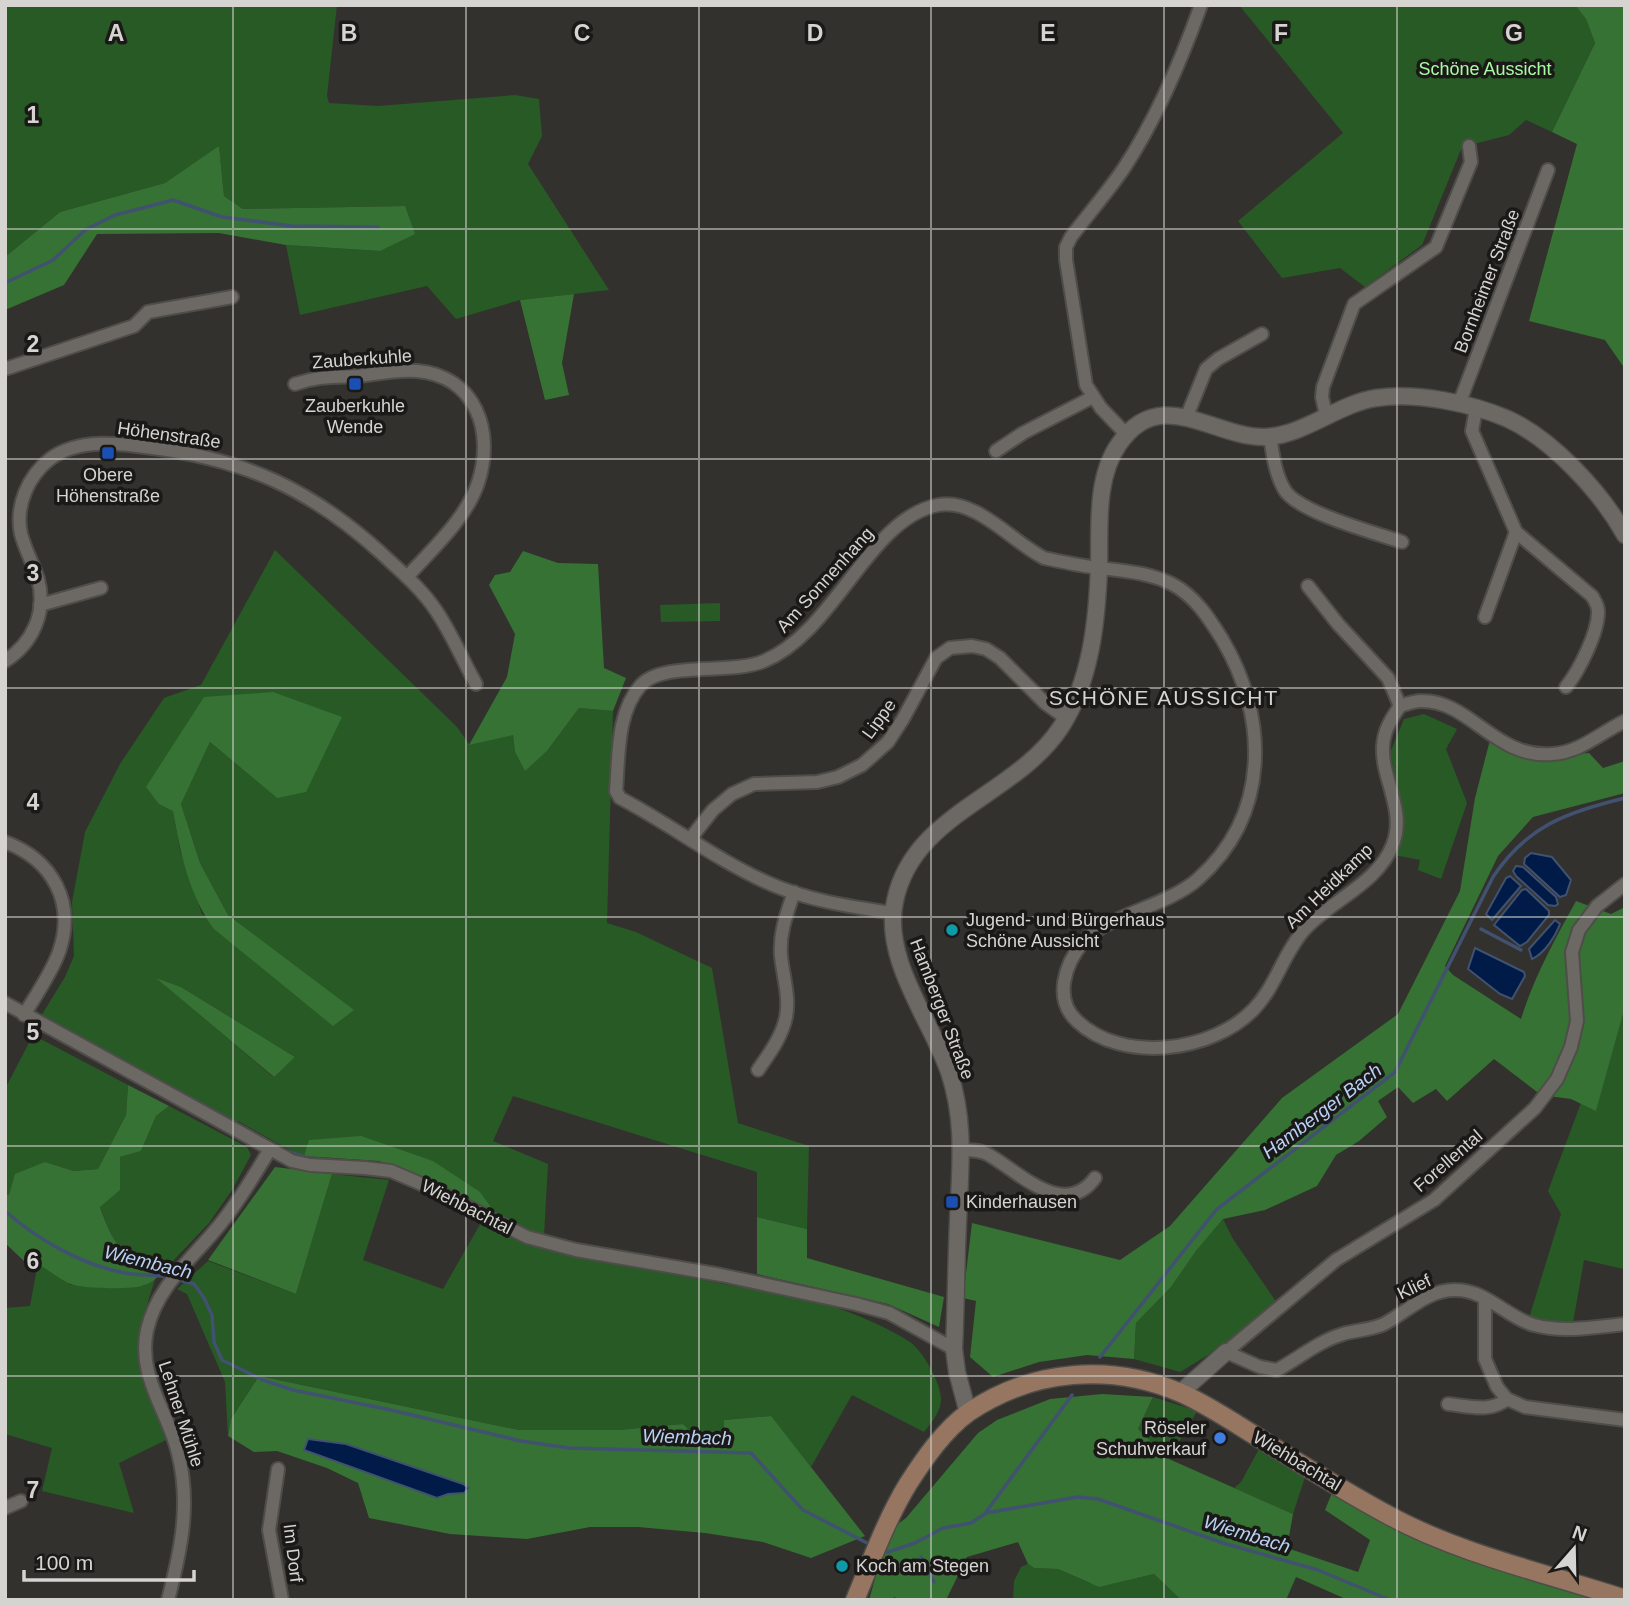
<svg xmlns="http://www.w3.org/2000/svg" width="1630" height="1605" font-family="Helvetica,sans-serif">
	<style>
		.green { fill: #285a25; fill-rule: evenodd }
		.forest { fill: #367233; fill-rule: evenodd }
		.water { fill: #001b47; stroke: #405270; stroke-width: 2 }
		.lines { fill: none; stroke-linecap: round; stroke-linejoin: round }
		.stream { stroke: #405270; stroke-width: 3.5 }
		.minor-casing { stroke: #4f4d4a; stroke-width: 16 }
		.tertiary-casing { stroke: #4f4d4a; stroke-width: 19 }
		.secondary-casing { stroke: #4f4d4a; stroke-width: 21 }
		.minor { stroke: #6c6965; stroke-width: 12 }
		.tertiary { stroke: #6c6965; stroke-width: 16 }
		.secondary { stroke: #967660; stroke-width: 18 }
		.grid { fill: none; stroke: #d5d4d1; stroke-width: 2; stroke-opacity: 0.55 }
		.transit-dot { fill: #1a4fb4; stroke: #1a1917; stroke-width: 2.5 }
		.culture-dot { fill: #0f9aa8; stroke: #1a1917; stroke-width: 2.5 }
		.shop-dot { fill: #3f7fe0; stroke: #1a1917; stroke-width: 2.5 }
		.labels { text-anchor: middle; dominant-baseline: central; stroke-width: 7; stroke-linejoin: round; paint-order: stroke }
		.park-label { font-size: 18px; fill: #a8fba2; stroke: #1a1917 }
		.street-label { font-size: 18px; fill: #d5d4d1; stroke: #1a1917 }
		.poi-label { font-size: 18px; fill: #d5d4d1; stroke: #1a1917; text-anchor: start }
		.water-label { font-size: 19px; font-style: italic; fill: #b8d1f5; stroke: #1a1917 }
		.quarter-label { font-size: 21px; letter-spacing: 2px; fill: #d5d4d1; stroke: #1a1917 }
		.grid-label { font-size: 23px; text-anchor: middle; font-weight: bold; fill: #d5d4d1; stroke: #1a1917; stroke-width: 7; stroke-linejoin: round; paint-order: stroke }
	</style>
	<rect width="100%" height="100%" fill="#33312d"/>
	<g class="green">
		<polygon points="5,5 337,5 327,96 329,103 378,106 515,95 539,99 542,136 528,164 609,290 520,300 456,319 427,286 300,315 286,245 380,251 405,206 243,209 224,196 219,147 165,183 60,212 5,257"/>
		<polygon points="1239,5 1575,5 1586,19 1595,43 1552,132 1526,120 1509,135 1462,147 1422,245 1365,287 1340,268 1282,278 1238,221 1343,133"/>
		<path d="M 275,550 L 457,727 L 469,744 L 513,734 L 515,752 L 525,770 L 547,751 L 579,708 L 613,711 L 607,923 L 636,932 L 712,968 L 738,1123 L 809,1146 L 807,1229 L 757,1217 L 757,1172 L 513,1096 L 493,1141 L 548,1164 L 544,1236 L 498,1217 L 433,1161 L 310,1140 L 304,1156 L 286,1148 L 238,1121 L 235,1124 L 41,1016 L 65,977 L 74,956 L 72,902 L 85,832 L 120,764 L 164,698 L 201,685 ZM 204,697 L 277,798 L 210,742 L 181,804 L 200,863 L 228,915 L 353,1010 L 202,914 L 180,850 L 173,811 ZM 158,979 L 181,987 L 295,1057 L 273,1077 Z"/>
		<polygon points="720,603 720,621 661,622 660,605"/>
		<polygon points="1424,714 1457,729 1446,749 1467,803 1441,879 1418,870 1420,860 1394,855 1404,817 1390,753 1404,719"/>
		<polygon points="1625,1007 1624,1269 1584,1260 1573,1323 1549,1323 1529,1318 1561,1214 1548,1191 1581,1103 1596,1110"/>
		<polygon points="33,1035 128,1085 126,1115 98,1169 74,1171 45,1162 9,1196 5,1195 5,1089"/>
		<path d="M 169,1106 L 247,1147 L 251,1155 L 232,1190 L 209,1223 L 170,1264 C 120,1252 118,1256 100,1206 L 120,1190 L 120,1157 L 141,1151 L 156,1116 Z"/>
		<path d="M 332,1174 L 389,1180 L 363,1260 L 443,1289 L 482,1221 L 557,1253 L 815,1301 C 844,1309 886,1326 910,1342 C 923,1351 941,1383 941,1399 C 941,1412 931,1423 924,1432 L 852,1395 L 811,1467 L 770,1416 L 724,1420 L 724,1431 L 691,1433 L 683,1424 L 619,1430 L 519,1430 L 259,1376 L 231,1419 L 228,1436 L 225,1382 L 187,1294 L 177,1289 L 208,1261 L 296,1294 Z"/>
		<polygon points="1223,1219 1233,1239 1277,1303 1223,1346 1180,1372 1134,1359 1136,1323 1171,1287 1196,1251"/>
		<polygon points="38,1263 71,1285 144,1286 155,1279 143,1318 138,1362 166,1440 119,1463 134,1513 42,1491 52,1448 5,1434 5,1308 30,1306"/>
		<polygon points="1153,1397 1197,1411 1169,1459 1138,1429"/>
		<polygon points="1259,1449 1305,1477 1293,1514 1234,1488 1241,1482"/>
		<polygon points="1028,1564 1034,1568 1058,1569 1089,1583 1106,1585 1154,1574 1181,1600 1013,1600 1014,1581 1021,1567"/>
	</g>
	<g class="forest">
		<polygon points="1575,5 1625,5 1625,369 1605,340 1529,321 1577,144 1552,132 1595,43 1586,19"/>
		<polygon points="219,146 224,196 243,209 405,206 415,234 380,251 286,245 219,233 97,234 64,285 5,310 5,257 60,212 165,183"/>
		<polygon points="574,294 562,363 569,395 545,400 520,300"/>
		<polygon points="523,551 558,563 598,564 604,668 626,678 613,711 579,708 547,751 525,771 515,752 513,735 469,745 507,677 515,634 489,585 495,575 510,572"/>
		<path d="M 273,692 L 342,717 L 306,792 L 277,798 L 210,742 L 181,804 L 200,863 L 228,915 L 354,1010 L 333,1026 L 214,929 C 189,896 180,851 173,811 L 159,804 L 146,787 L 204,697 Z"/>
		<path d="M 1490,740 L 1528,758 L 1589,753 L 1603,768 L 1625,761 L 1625,793 L 1533,817 L 1498,856 L 1445,966 L 1453,975 L 1521,1019 C 1534,977 1555,939 1576,901 L 1611,914 L 1625,907 L 1625,1007 L 1596,1111 L 1571,1099 L 1541,1095 L 1494,1059 L 1447,1101 L 1436,1089 L 1413,1103 L 1398,1087 L 1378,1101 L 1387,1117 L 1359,1141 L 1336,1155 L 1317,1186 L 1265,1210 L 1223,1219 L 1196,1251 L 1171,1287 L 1136,1323 L 1134,1359 L 1087,1355 L 1039,1362 L 993,1377 L 970,1357 L 976,1301 L 963,1298 L 972,1223 L 1120,1260 L 1170,1226 L 1282,1098 L 1398,1014 L 1460,891 L 1475,798 Z"/>
		<polygon points="156,978 181,987 295,1057 274,1077"/>
		<path d="M 128,1085 L 169,1106 L 156,1116 L 141,1151 L 120,1157 L 120,1190 L 100,1207 C 118,1256 121,1252 170,1264 C 163,1271 155,1282 145,1285 C 132,1290 80,1289 68,1283 C 52,1275 43,1263 25,1262 L 5,1243 L 5,1195 L 9,1195 L 15,1174 L 45,1162 L 74,1171 L 98,1169 L 126,1115 Z"/>
		<polygon points="361,1136 433,1161 480,1192 498,1217 431,1182 379,1161 304,1156 309,1140"/>
		<polygon points="275,1167 332,1174 296,1294 208,1260"/>
		<polygon points="757,1217 807,1229 807,1258 944,1297 939,1327 888,1304 757,1274"/>
		<path d="M 259,1376 L 519,1430 L 619,1430 L 683,1424 L 691,1432 L 724,1431 L 724,1420 L 771,1416 L 865,1536 L 811,1558 L 763,1542 L 705,1533 L 638,1527 L 590,1527 L 527,1539 L 450,1534 L 369,1518 L 358,1483 L 327,1468 L 277,1451 L 254,1452 L 228,1436 L 231,1419 ZM 308,1439 L 347,1444 L 463,1484 L 464,1493 L 448,1494 L 436,1498 L 305,1450 Z"/>
		<polygon points="1102,1394 1153,1397 1138,1429 1169,1459 1293,1514 1287,1548 1358,1572 1370,1540 1325,1510 1332,1493 1406,1535 1594,1600 1348,1600 1296,1577 1286,1600 1181,1600 1154,1574 1099,1587 1058,1569 1034,1568 1028,1564 1018,1542 967,1557 946,1600 900,1600 894,1597 892,1600 869,1600 883,1551 891,1529 906,1518 978,1433 997,1420 1050,1399"/>
	</g>
	<g class="water">
		<polygon points="1531,853 1552,857 1571,880 1566,895 1560,897 1524,864 1525,858"/>
		<polygon points="1516,866 1523,867 1556,897 1558,904 1555,906 1548,905 1516,876 1513,871"/>
		<polygon points="1510,876 1521,886 1492,920 1486,914 1506,878"/>
		<polygon points="1526,889 1549,911 1549,915 1527,942 1520,946 1494,925 1522,890"/>
		<path d="M 1555,920 L 1560,924 C 1555,937 1545,953 1532,959 L 1529,949 Z"/>
		<polygon points="1475,948 1524,972 1525,976 1512,999 1500,994 1468,969"/>
		<polygon points="308,1439 346,1444 463,1484 469,1488 464,1493 448,1494 437,1498 304,1450"/>
	</g>
	<g class="lines">
		<g class="stream">
			<polyline points="5,283 53,260 85,230 115,215 173,200 222,217 292,226 378,227"/>
			<polyline points="1481,929 1521,950"/>
			<polyline points="176,1090 265,1139"/>
			<polyline points="287,1151 308,1158 330,1160"/>
			<path d="M 5,1211 C 38,1240 82,1265 125,1273 C 139,1276 154,1274 168,1277"/>
			<polyline points="176,1279 194,1284 204,1298 212,1315 214,1342 222,1360 263,1380 293,1390 391,1410 521,1441 569,1448 751,1453 803,1510 871,1545"/>
			<path d="M 1100,1357 L 1216,1210 L 1395,1072 L 1493,877 C 1527,826 1567,812 1625,798"/>
			<polyline points="986,1512 1072,1395"/>
			<polyline points="882,1549 888,1552 915,1543 943,1528 971,1523 986,1513 1077,1497 1098,1499 1223,1543 1318,1570 1390,1600"/>
			<polyline points="921,1557 934,1582"/>
		</g>
		<defs>
			<g id="minor">
				<polyline points="5,369 134,326 148,312 232,297"/>
				<path d="M 295,384 C 318,376 334,377 358,376 C 377,374 398,369 417,371 C 476,376 495,432 478,483 C 466,519 432,549 407,577"/>
				<polyline points="1459,404 1548,170"/>
				<path d="M 1476,409 L 1472,431 L 1516,532 L 1592,596 C 1595,601 1598,605 1598,611 C 1599,631 1579,671 1566,687"/>
				<polyline points="1326,415 1322,397 1323,387 1354,304 1436,247 1471,162 1469,146"/>
				<polyline points="1187,416 1206,369 1218,359 1262,334"/>
				<path d="M 1126,434 L 1101,408 L 1086,385 L 1066,260 L 1066,247 L 1071,237 C 1088,214 1108,192 1124,168 C 1157,118 1181,61 1201,5"/>
				<path d="M 1270,437 C 1273,455 1275,473 1284,489 C 1296,512 1376,533 1402,542"/>
				<polyline points="996,451 1023,433 1093,397"/>
				<polyline points="1308,586 1338,624 1388,678 1400,706"/>
				<polyline points="40,605 101,588"/>
				<polyline points="1485,617 1516,532"/>
				<path d="M 5,661 C 33,643 47,612 38,579 C 33,564 25,549 21,534 C 15,506 28,476 50,459 C 78,438 120,443 153,448 C 246,460 310,489 380,552 C 399,570 420,587 435,609 C 451,632 462,659 476,684"/>
				<polyline points="690,839 713,810 732,794 754,784 817,782 838,777 862,765 888,742 903,719 936,658 950,648 972,646 986,649 1000,658 1045,703 1066,718"/>
				<path d="M 5,842 C 53,860 76,903 59,952 C 51,974 36,995 24,1015"/>
				<path d="M 1625,884 L 1597,906 L 1579,930 L 1572,952 L 1577,1021 L 1571,1047 L 1557,1079 L 1535,1108 L 1434,1200 L 1336,1260 L 1226,1352 L 1260,1367 L 1277,1370 C 1299,1358 1319,1341 1343,1334 C 1356,1330 1372,1330 1384,1324 C 1407,1312 1428,1289 1456,1290 C 1486,1290 1508,1318 1534,1325 C 1564,1333 1595,1327 1625,1324"/>
				<path d="M 893,913 C 851,907 805,900 766,882 C 715,859 670,824 620,798 L 616,791 C 619,757 616,713 641,685 C 663,661 732,675 764,661 C 835,632 869,518 938,505 C 977,498 1012,542 1044,558 C 1063,562 1081,566 1100,568 C 1125,571 1150,573 1172,584 C 1195,596 1209,618 1222,639 C 1269,718 1270,815 1198,879 C 1168,906 1105,916 1083,942 C 1065,964 1053,999 1077,1021 C 1122,1064 1213,1052 1254,1009 C 1276,986 1283,954 1304,930 C 1331,900 1378,884 1393,844 C 1406,810 1381,778 1383,746 C 1384,730 1391,719 1400,706 C 1406,704 1414,701 1421,701 C 1470,700 1495,759 1552,754 C 1581,752 1600,733 1625,721"/>
				<polyline points="5,1003 292,1161 310,1165 365,1168 391,1171 433,1189 527,1237 576,1250 721,1275 856,1304 889,1313 954,1349"/>
				<path d="M 758,1070 C 769,1054 782,1037 786,1017 C 790,997 783,976 781,956 C 779,933 787,913 794,892"/>
				<path d="M 962,1150 C 971,1150 981,1150 989,1155 C 1019,1172 1064,1220 1095,1178"/>
				<polyline points="1485,1299 1485,1359 1497,1387 1507,1399 1525,1407 1625,1420"/>
				<path d="M 1448,1404 C 1468,1406 1491,1413 1507,1399"/>
				<polyline points="278,1469 269,1530 282,1600"/>
				<polyline points="5,1508 21,1501"/>
				<path d="M 168,1600 C 181,1550 191,1504 178,1453 C 168,1411 137,1377 147,1330 C 156,1290 186,1264 212,1234 C 234,1209 252,1179 269,1151"/>
			</g>
			<g id="tertiary">
				<polyline points="1180,1393 1226,1352"/>
				<path d="M 968,1413 L 957,1372 L 954,1349 C 956,1306 956,1264 958,1222 C 960,1170 966,1122 949,1072 C 931,1020 882,959 895,901 C 913,813 1016,796 1061,727 C 1091,681 1097,621 1099,567 C 1100,527 1095,478 1119,444 C 1160,384 1212,437 1264,437 C 1304,436 1337,404 1376,398 C 1416,392 1471,403 1508,419 C 1553,440 1601,492 1625,535"/>
			</g>
			<path id="secondary" d="M 855,1600 C 871,1562 886,1520 908,1484 C 924,1459 944,1430 969,1412 C 1033,1369 1111,1363 1181,1393 C 1208,1405 1233,1422 1259,1438 C 1302,1465 1345,1492 1390,1516 C 1460,1554 1549,1574 1625,1599"/>
		</defs>
		<use href="#minor" class="minor-casing"/>
		<use href="#tertiary" class="tertiary-casing"/>
		<use href="#secondary" class="secondary-casing"/>
		<use href="#minor" class="minor"/>
		<use href="#tertiary" class="tertiary"/>
		<use href="#secondary" class="secondary"/>
	</g>
	<path class="grid" d="M 233,5 L 233,1600M 466,5 L 466,1600M 699,5 L 699,1600M 931,5 L 931,1600M 1164,5 L 1164,1600M 1397,5 L 1397,1600M 5,229 L 1625,229M 5,459 L 1625,459M 5,688 L 1625,688M 5,917 L 1625,917M 5,1146 L 1625,1146M 5,1376 L 1625,1376"/>
	<g class="transit-dot">
		<rect x="348" y="377" width="14" height="14" rx="3.5"/>
		<rect x="101" y="446" width="14" height="14" rx="3.5"/>
		<rect x="945" y="1195" width="14" height="14" rx="3.5"/>
	</g>
	<g class="culture-dot">
		<circle cx="952" cy="930" r="7"/>
		<circle cx="842" cy="1566" r="7"/>
	</g>
	<circle class="shop-dot" cx="1220" cy="1438" r="7"/>
	<g class="labels">
		<g class="park-label">
			<text x="1485" y="69">Schöne Aussicht</text>
		</g>
		<g class="street-label">
			<text transform="translate(1487 281) rotate(-69)">Bornheimer Straße</text>
			<text transform="translate(362 359) rotate(-4)">Zauberkuhle</text>
			<text transform="translate(169 435) rotate(8)">Höhenstraße</text>
			<text transform="translate(825 580) rotate(-48)">Am Sonnenhang</text>
			<text transform="translate(879 719) rotate(-54)">Lippe</text>
			<text transform="translate(1329 886) rotate(-44)">Am Heidkamp</text>
			<text transform="translate(942 1009) rotate(69)">Hamberger Straße</text>
			<text transform="translate(1448 1161) rotate(-41)">Forellental</text>
			<text transform="translate(467 1207) rotate(27)">Wiehbachtal</text>
			<text transform="translate(1414 1287) rotate(-26)">Klief</text>
			<text transform="translate(181 1414) rotate(72)">Lehner Mühle</text>
			<text transform="translate(1297 1461) rotate(31)">Wiehbachtal</text>
			<text transform="translate(293 1553) rotate(83)">Im Dorf</text>
		</g>
		<g class="poi-label">
			<text x="355" y="406" text-anchor="middle">Zauberkuhle<tspan x="355" dy="21">Wende</tspan></text>
			<text x="108" y="475" text-anchor="middle">Obere<tspan x="108" dy="21">Höhenstraße</tspan></text>
			<text x="966" y="920">Jugend- und Bürgerhaus<tspan x="966" dy="21">Schöne Aussicht</tspan></text>
			<text x="966" y="1202">Kinderhausen</text>
			<text x="1206" y="1428" text-anchor="end">Röseler<tspan x="1206" dy="21">Schuhverkauf</tspan></text>
			<text x="856" y="1566">Koch am Stegen</text>
		</g>
		<g class="water-label">
			<text transform="translate(1322 1111) rotate(-37)">Hamberger Bach</text>
			<text transform="translate(148 1262) rotate(14)">Wiembach</text>
			<text transform="translate(687 1437) rotate(2)">Wiembach</text>
			<text transform="translate(1247 1534) rotate(17)">Wiembach</text>
		</g>
		<g class="quarter-label">
			<text x="1164" y="697">SCHÖNE AUSSICHT</text>
		</g>
	</g>
	<g class="grid-label">
		<text x="116" y="41">A</text>
		<text x="349" y="41">B</text>
		<text x="582" y="41">C</text>
		<text x="815" y="41">D</text>
		<text x="1048" y="41">E</text>
		<text x="1281" y="41">F</text>
		<text x="1514" y="41">G</text>
		<text x="33" y="123">1</text>
		<text x="33" y="352">2</text>
		<text x="33" y="581">3</text>
		<text x="33" y="810">4</text>
		<text x="33" y="1040">5</text>
		<text x="33" y="1269">6</text>
		<text x="33" y="1498">7</text>
	</g>
	<rect width="1630" height="1605" fill="none" stroke="#d5d4d1" stroke-width="14"/>
	<g transform="translate(1574 1549) rotate(20)" stroke="#1a1917" stroke-width="5" paint-order="stroke">
	<path d="M0-5L12 26L0 18L-12 26Z" fill="#d5d4d1"/>
	<text y="-10" font-size="19" font-weight="bold" text-anchor="middle" fill="#d5d4d1">N</text>
	</g>
	<path d="M24 1570v10h170v-10" fill="none" stroke="#d5d4d1" stroke-width="3.5"/>
	<text x="35" y="1570" font-size="21" fill="#d5d4d1" stroke="#1a1917" stroke-width="5" paint-order="stroke">100 m</text>
</svg>
